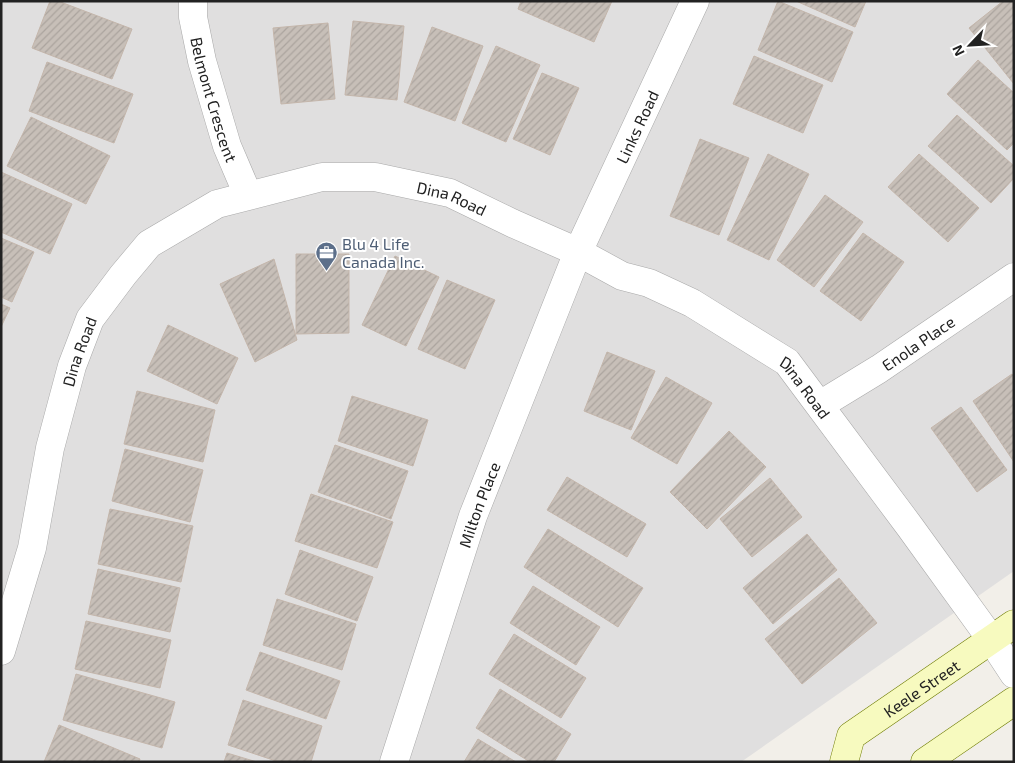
<svg xmlns="http://www.w3.org/2000/svg" width="1015" height="763" font-family="'Exo 2',sans-serif">
	<style>
		.residential { fill: #e0dfdf }
		.building { fill: url(#building-hatch); stroke: #c4b6ab }
		.lines { fill: none; stroke-linecap: round; stroke-linejoin: round }
		.minor-casing { stroke: #a9a9a9; stroke-width: 29 }
		.secondary-casing { stroke: #707d05; stroke-width: 29 }
		.minor { stroke: #fff; stroke-width: 28 }
		.secondary { stroke: #f7fabf; stroke-width: 28 }
		.labels { text-anchor: middle; dominant-baseline: central; stroke-width: 4; stroke-linejoin: round; paint-order: stroke }
		.street-label { font-size: 16px; fill: #222; stroke: #fff }
		.service-label { font-size: 16px; fill: #4e5e75; stroke: #fff; text-anchor: start }
	</style>
	<defs>
		<pattern id="building-hatch" width="6" height="6" patternUnits="userSpaceOnUse" patternTransform="scale(1.25)"><rect width="6" height="6" fill="#c7bfb8"/><path d="M-1 1l2-2M0 6l6-6M5 7l2-2" fill="none" stroke="#aba49e"/></pattern>
	</defs>
	<rect width="100%" height="100%" fill="#f2efe9"/>
	<polygon class="residential" points="1,1 1014,1 1014,571 741,762 1,762"/>
	<g class="building">
		<polygon points="50,1 58,1 132,29 112,79 32,48"/>
		<polygon points="521,1 612,1 594,42 518,9"/>
		<polygon points="778,1 853,32 832,82 758,50"/>
		<polygon points="796,1 866,1 855,27"/>
		<polygon points="1003,1 1011,1 1014,5 1014,84 969,28"/>
		<polygon points="353,21 404,26 397,100 345,95"/>
		<polygon points="328,23 335,99 281,104 273,28"/>
		<polygon points="432,27 483,46 455,121 404,102"/>
		<polygon points="496,46 540,65 506,142 462,123"/>
		<polygon points="754,56 823,85 803,133 733,104"/>
		<polygon points="978,60 1014,93 1014,143 1007,150 947,94"/>
		<polygon points="47,62 133,94 114,143 29,111"/>
		<polygon points="542,73 579,88 550,155 513,139"/>
		<polygon points="957,115 1014,166 1014,178 991,203 928,146"/>
		<polygon points="31,117 110,156 86,204 7,166"/>
		<polygon points="700,139 749,158 719,235 670,216"/>
		<polygon points="768,154 809,174 769,260 727,240"/>
		<polygon points="919,154 979,208 948,242 888,187"/>
		<polygon points="1,172 72,204 50,254 1,232"/>
		<polygon points="825,195 863,222 814,287 777,260"/>
		<polygon points="863,233 904,262 861,321 820,291"/>
		<polygon points="1,238 34,252 12,302 1,297"/>
		<polygon points="296,254 349,254 349,333 296,334"/>
		<polygon points="395,256 439,277 406,346 362,325"/>
		<polygon points="274,259 297,340 255,362 220,284"/>
		<polygon points="447,280 495,300 465,369 418,349"/>
		<polygon points="1,304 10,308 1,327"/>
		<polygon points="168,325 238,358 217,404 147,371"/>
		<polygon points="607,352 655,371 631,430 584,411"/>
		<polygon points="1012,374 1014,376 1014,462 973,401"/>
		<polygon points="666,377 712,403 677,464 631,438"/>
		<polygon points="137,391 215,410 203,462 124,444"/>
		<polygon points="352,396 428,420 413,466 338,441"/>
		<polygon points="961,407 1007,470 977,492 931,428"/>
		<polygon points="729,431 766,467 707,529 670,492"/>
		<polygon points="335,445 408,471 391,519 318,492"/>
		<polygon points="125,449 203,470 190,522 112,501"/>
		<polygon points="567,477 646,524 627,557 547,510"/>
		<polygon points="770,478 802,517 752,557 720,519"/>
		<polygon points="311,494 393,522 377,568 295,541"/>
		<polygon points="110,509 193,526 181,582 98,564"/>
		<polygon points="548,529 643,588 618,627 524,567"/>
		<polygon points="807,534 837,570 773,624 743,588"/>
		<polygon points="300,550 373,577 357,621 285,594"/>
		<polygon points="98,569 180,588 170,632 88,614"/>
		<polygon points="839,578 877,623 802,684 765,639"/>
		<polygon points="533,586 600,627 576,665 510,623"/>
		<polygon points="277,599 356,624 342,670 263,645"/>
		<polygon points="86,621 171,640 160,688 75,669"/>
		<polygon points="514,634 586,678 561,718 489,674"/>
		<polygon points="260,652 340,681 326,719 246,690"/>
		<polygon points="76,674 175,702 162,748 63,720"/>
		<polygon points="500,689 571,734 554,762 530,762 476,728"/>
		<polygon points="243,700 322,726 311,762 279,762 228,745"/>
		<polygon points="59,725 140,759 139,762 44,762"/>
		<polygon points="478,739 516,762 464,762"/>
		<polygon points="227,753 257,762 224,762"/>
	</g>
	<g class="lines">
		<defs>
			<g id="minor">
				<path id="s1" d="M 193,1 L 193,17 L 202,61 L 227,146 L 248,195"/>
				<path id="s2" d="M 820,405 L 879,369 L 1014,277"/>
				<path id="s3" d="M 1,651 L 32,548 L 50,448 L 72,366 L 90,319 L 123,275 L 149,244 L 217,204 L 322,177 L 375,177 L 450,193 L 512,223 L 578,252 L 622,276 L 649,283 L 692,303 L 787,362 L 910,527 L 991,639 L 1014,674"/>
				<path id="s4" d="M 394,762 L 473,516 L 578,252 L 695,1"/>
			</g>
			<g id="secondary">
				<path id="s5" d="M 844,762 L 851,736 L 1014,624"/>
				<polyline points="925,762 1014,701"/>
			</g>
		</defs>
		<use href="#minor" class="minor-casing"/>
		<use href="#secondary" class="secondary-casing"/>
		<use href="#minor" class="minor"/>
		<use href="#secondary" class="secondary"/>
	</g>
	<defs>
		<symbol id="office-pin" viewBox="-11 -11 22 30"><path d="M0 17L-7.5 6A9.5 9.5 0 1 1 7.5 6Z" fill="#5c6f8a" stroke="#fff"/><path d="M-6-3h4V-5.5h4V-3h4V5H-6ZM-1-4.5V-3h2v-1.5ZM-6 0V1H6V0Z" fill="#fff"/></symbol>
	</defs>
	<g fill-rule="evenodd">
		<use href="#office-pin" x="314" y="240" width="25" height="34"/>
	</g>
	<g class="labels">
		<g class="street-label">
			<text stroke="none"><textPath href="#s1" startOffset="101">Belmont Crescent</textPath></text>
			<text stroke="none"><textPath href="#s4" startOffset="681">Links Road</textPath></text>
			<text stroke="none"><textPath href="#s3" startOffset="760">Dina Road</textPath></text>
			<text stroke="none"><textPath href="#s2" startOffset="116">Enola Place</textPath></text>
			<text stroke="none"><textPath href="#s3" startOffset="310">Dina Road</textPath></text>
			<text stroke="none"><textPath href="#s3" startOffset="1166">Dina Road</textPath></text>
			<text stroke="none"><textPath href="#s4" startOffset="271">Milton Place</textPath></text>
			<text stroke="none"><textPath href="#s5" startOffset="112">Keele Street</textPath></text>
		</g>
		<g class="service-label">
			<text x="342" y="243">Blu 4 Life<tspan x="342" dy="18">Canada Inc.</tspan></text>
		</g>
	</g>
	<rect width="1015" height="763" fill="none" stroke="#222222" stroke-width="5"/>
	<g transform="translate(970 45) rotate(245)" stroke="#ffffff" stroke-width="4" paint-order="stroke">
	<path d="M0-4L9 19L0 12L-9 19Z" fill="#222222"/>
	<text y="-8" font-size="14" font-weight="bold" text-anchor="middle" fill="#222222">N</text>
	</g>
</svg>
